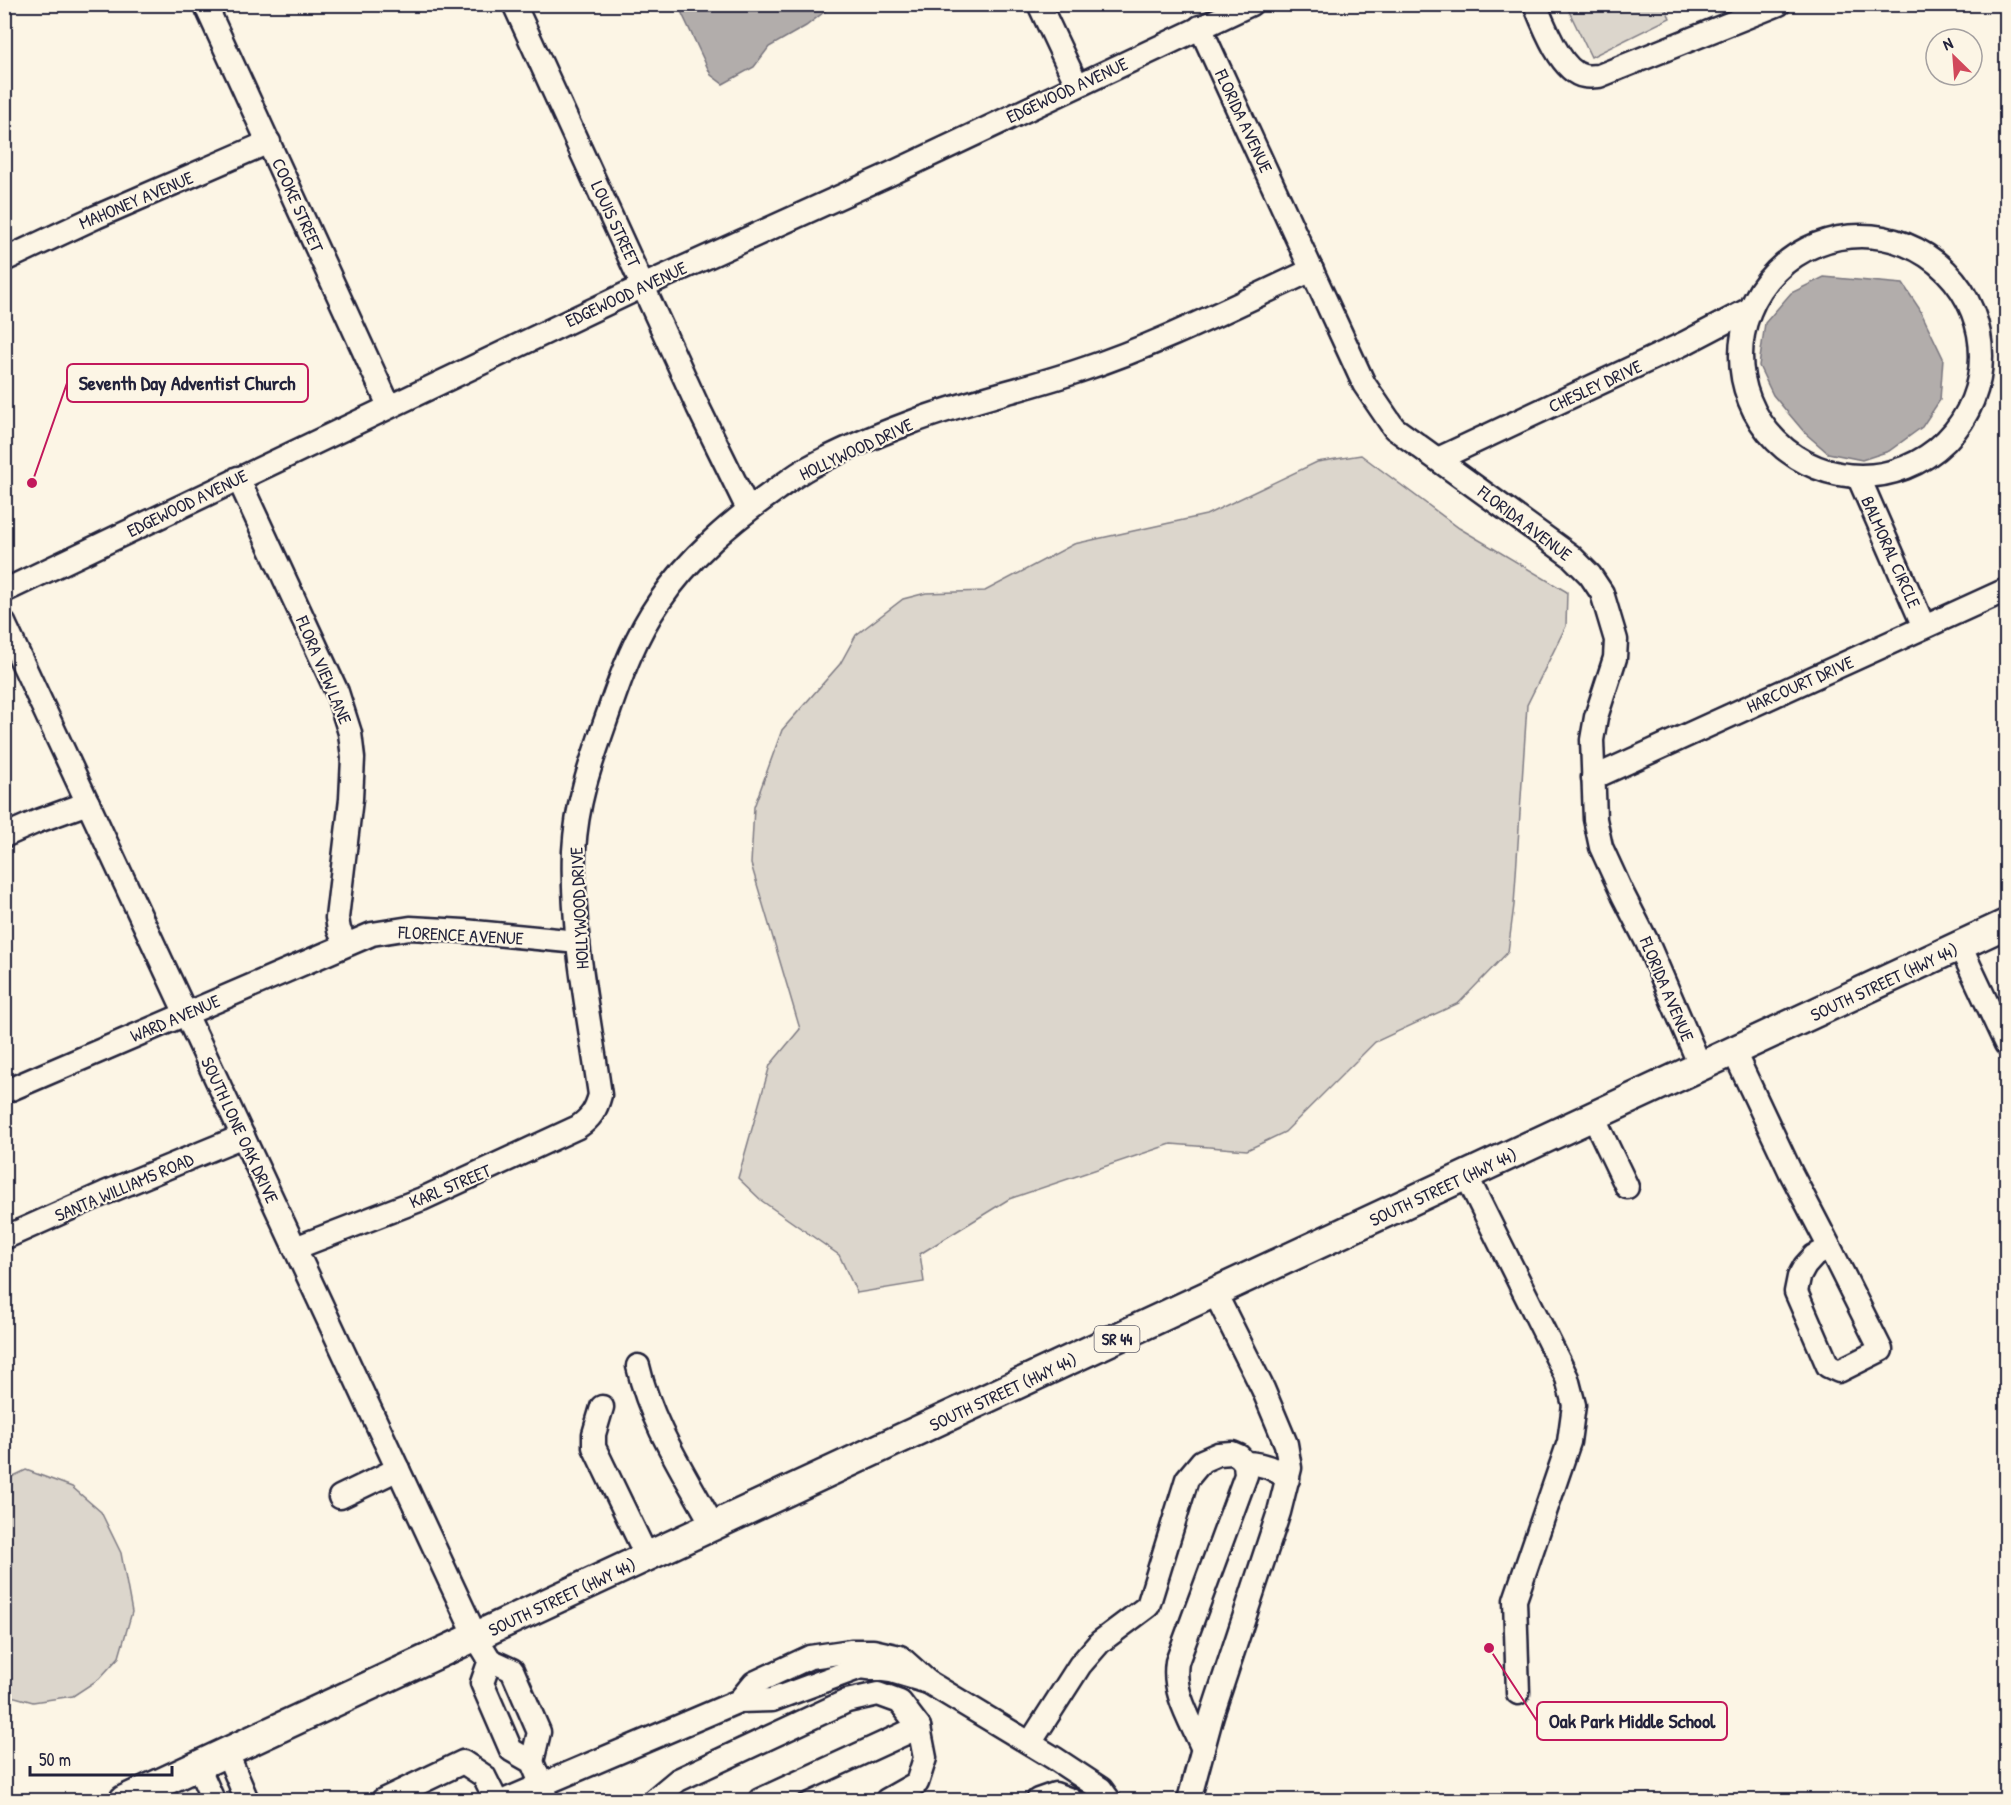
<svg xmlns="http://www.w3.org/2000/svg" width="2011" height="1805" font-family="'Patrick Hand',sans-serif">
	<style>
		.green { fill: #dcd6cc; stroke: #7f7c84; stroke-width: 1.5 }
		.water { fill: #b2adab; stroke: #78757e; stroke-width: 1.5 }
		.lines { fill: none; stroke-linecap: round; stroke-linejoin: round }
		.minor-casing { stroke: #22223b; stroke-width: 27 }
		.major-casing { stroke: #22223b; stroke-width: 33 }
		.minor { stroke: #fcf5e5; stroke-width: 22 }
		.major { stroke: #fcf5e5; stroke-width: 28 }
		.labels { text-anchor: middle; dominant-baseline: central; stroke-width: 4.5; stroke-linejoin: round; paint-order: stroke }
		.shield { fill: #fcf5e5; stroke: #63616e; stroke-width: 1.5 }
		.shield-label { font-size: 16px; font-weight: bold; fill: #22223b }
		.street-label { font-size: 18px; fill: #22223b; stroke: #fcf5e5 }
		.leader { fill: none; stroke: #c2185b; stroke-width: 2 }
		.callout-dot { fill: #c2185b; stroke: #fcf5e5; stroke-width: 2 }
		.callout { fill: #fcf5e5; stroke: #c2185b; stroke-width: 2 }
		.callout-label { font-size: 20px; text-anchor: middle; font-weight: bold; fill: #22223b }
	</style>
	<rect width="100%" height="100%" fill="#fcf5e5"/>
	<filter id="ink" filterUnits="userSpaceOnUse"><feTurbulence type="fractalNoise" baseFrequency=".0167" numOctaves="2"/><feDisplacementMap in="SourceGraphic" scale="12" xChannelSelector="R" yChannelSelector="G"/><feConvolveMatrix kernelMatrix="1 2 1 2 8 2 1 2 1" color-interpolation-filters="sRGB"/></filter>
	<g filter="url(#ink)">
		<g class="green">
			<polygon points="1566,5 1664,5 1670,18 1591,57"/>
			<polygon points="1361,455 1459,528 1567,592 1566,626 1527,705 1514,905 1508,952 1459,1003 1375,1042 1285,1132 1247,1150 1171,1144 1009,1199 920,1254 924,1282 857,1293 839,1255 762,1201 738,1178 770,1065 800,1029 751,864 754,807 782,730 840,664 856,635 903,599 926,593 985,591 1074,544 1206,515 1317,462"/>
			<polygon points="26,1470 72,1487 101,1512 121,1553 132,1612 119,1657 99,1679 73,1696 33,1702 4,1694 5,1480"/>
		</g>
		<g class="water">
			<polygon points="678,5 833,5 806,26 769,47 754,67 723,84 711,75"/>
			<polygon points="1824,277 1903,284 1919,308 1943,358 1940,400 1922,427 1889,451 1862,460 1828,453 1805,433 1773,395 1759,366 1765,323 1791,293"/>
		</g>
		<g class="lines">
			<defs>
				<g id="minor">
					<polyline points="205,4 389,406"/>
					<polyline points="514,4 698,407 748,509"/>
					<polyline points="1039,4 1077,85"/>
					<path d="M 1535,4 C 1543,24 1561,72 1584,76 C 1589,77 1594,76 1599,76 L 1779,4"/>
					<polyline points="1200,27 1364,384 1394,428 1571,556 1590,575 1602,593 1616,640 1615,658 1596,717 1592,740 1595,819 1601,847 1623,895 1647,942 1701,1068"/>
					<circle cx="1861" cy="356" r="120"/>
					<polyline points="4,260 96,217 269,142"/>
					<polyline points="1438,459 1685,343 1750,309"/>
					<polyline points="238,478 337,692 350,733 353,758 351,799 337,918 339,930 346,944"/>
					<polyline points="1859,478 1924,627"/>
					<polyline points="4,591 643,286 888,175 1251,4"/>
					<polyline points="4,623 476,1637 490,1660 512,1670 539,1732 532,1762"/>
					<polyline points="1593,778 2006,590"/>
					<polyline points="4,836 38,821 88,803"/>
					<polyline points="1960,946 2006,1044"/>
					<polyline points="1734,1052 1791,1173 1830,1248 1814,1256 1805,1266 1799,1277 1796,1292 1828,1366 1839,1371 1881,1350 1830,1248"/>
					<polyline points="4,1092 372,934 410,928 464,931 578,942"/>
					<polyline points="1594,1118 1627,1187"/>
					<polyline points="1467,1177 1567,1378 1574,1405 1569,1442 1515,1600 1518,1693"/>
					<polyline points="4,1238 105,1193 243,1136"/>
					<path d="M 295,1248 L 422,1199 L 578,1127 C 591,1118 596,1110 600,1095 C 589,1015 571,932 574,851 C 577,798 592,760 609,711 C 622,673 636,635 659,602 C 690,556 732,521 777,489 C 787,482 797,474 808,468 C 841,450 877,435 912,422 C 967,401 1025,389 1081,370 C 1160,344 1236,305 1312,270"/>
					<path d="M 638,1366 C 651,1424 685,1474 713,1526"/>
					<polyline points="602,1407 594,1434 594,1447 647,1557"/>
					<path d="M 1245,1463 C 1261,1463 1275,1468 1288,1479"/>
					<polyline points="340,1497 398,1469"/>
					<polyline points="490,1660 482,1683 511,1750 532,1762 548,1800"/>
					<polyline points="739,1701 754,1683 810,1657 851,1651 873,1651 900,1657 928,1682 1054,1758 1101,1789 1109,1800"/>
					<path d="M 1030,1743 L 1080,1665 L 1100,1642 L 1148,1606 L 1187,1479 L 1202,1461 L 1218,1454 L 1232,1453 L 1239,1456 L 1245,1463 L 1246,1475 L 1177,1662 C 1172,1693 1191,1721 1203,1749"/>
					<polyline points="227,1753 247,1800"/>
					<polyline points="198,1766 213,1800"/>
					<polyline points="383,1800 463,1762 484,1776 496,1800"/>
					<polyline points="506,1800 739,1701 772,1700 861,1667 891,1671 928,1682"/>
					<polyline points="654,1800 678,1780 847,1701 878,1694 900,1702 919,1727 925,1758 917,1783 887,1800"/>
					<polyline points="760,1800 919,1727"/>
					<polyline points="1038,1800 1055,1794 1071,1800"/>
					<polyline points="1189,1800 1212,1715 1279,1512 1290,1468 1286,1444 1263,1389 1215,1293"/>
				</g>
				<polyline id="major" points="124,1800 2006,924"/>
			</defs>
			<use href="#minor" class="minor-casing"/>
			<use href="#major" class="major-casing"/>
			<use href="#minor" class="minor"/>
			<use href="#major" class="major"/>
		</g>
	</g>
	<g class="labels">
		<rect class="shield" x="1094.5" y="1326" width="45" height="26" rx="4.5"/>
		<g class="shield-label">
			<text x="1117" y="1339">SR 44</text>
		</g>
		<g class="street-label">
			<text transform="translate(1067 90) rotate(-25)">EDGEWOOD AVENUE</text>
			<text transform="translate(1244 121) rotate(65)">FLORIDA AVENUE</text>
			<text transform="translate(136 200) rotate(-23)">MAHONEY AVENUE</text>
			<text transform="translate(298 205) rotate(66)">COOKE STREET</text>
			<text transform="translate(616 224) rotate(65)">LOUIS STREET</text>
			<text transform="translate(626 294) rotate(-25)">EDGEWOOD AVENUE</text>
			<text transform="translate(1595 386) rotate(-25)">CHESLEY DRIVE</text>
			<text transform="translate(856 449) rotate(-25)">HOLLYWOOD DRIVE</text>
			<text transform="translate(187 503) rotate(-26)">EDGEWOOD AVENUE</text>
			<text transform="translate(1525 523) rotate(37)">FLORIDA AVENUE</text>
			<text transform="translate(1891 552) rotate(66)">BALMORAL CIRCLE</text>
			<text transform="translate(324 670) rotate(67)">FLORA VIEW LANE</text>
			<text transform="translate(1800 684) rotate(-24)">HARCOURT DRIVE</text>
			<text transform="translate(579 908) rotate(-93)">HOLLYWOOD DRIVE</text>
			<text transform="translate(461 935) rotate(3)">FLORENCE AVENUE</text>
			<text transform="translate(1884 982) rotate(-25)">SOUTH STREET (HWY 44)</text>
			<text transform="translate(1667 989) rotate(67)">FLORIDA AVENUE</text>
			<text transform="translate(175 1018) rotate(-23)">WARD AVENUE</text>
			<text transform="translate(240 1130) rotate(65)">SOUTH LONE OAK DRIVE</text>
			<text transform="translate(450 1186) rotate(-23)">KARL STREET</text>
			<text transform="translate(124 1187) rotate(-23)">SANTA WILLIAMS ROAD</text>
			<text transform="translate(1443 1187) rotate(-25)">SOUTH STREET (HWY 44)</text>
			<text transform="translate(1003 1392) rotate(-25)">SOUTH STREET (HWY 44)</text>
			<text transform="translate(562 1597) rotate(-25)">SOUTH STREET (HWY 44)</text>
		</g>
	</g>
	<path class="leader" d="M32 483L67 383M1489 1648L1537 1721"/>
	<g class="callout-dot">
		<circle cx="32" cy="483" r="6"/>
		<circle cx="1489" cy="1648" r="6"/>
	</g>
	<g class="callout">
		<rect x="67" y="364" width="241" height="38" rx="6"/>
		<rect x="1537" y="1702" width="190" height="38" rx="6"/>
	</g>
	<g class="callout-label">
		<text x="187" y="390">Seventh Day Adventist Church</text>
		<text x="1632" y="1728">Oak Park Middle School</text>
	</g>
	<rect width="2011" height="1805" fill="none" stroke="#fcf5e5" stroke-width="24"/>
	<rect x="12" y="12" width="1987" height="1781" fill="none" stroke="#22223b" stroke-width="2" filter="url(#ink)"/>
	<g transform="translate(1954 57) rotate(335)"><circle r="28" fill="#fcf5e5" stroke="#a5a1a1" stroke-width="1.5"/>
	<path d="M0-4.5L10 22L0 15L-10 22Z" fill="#d1495b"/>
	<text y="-9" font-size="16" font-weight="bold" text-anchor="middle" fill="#22223b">N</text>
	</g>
	<path d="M30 1766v9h142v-9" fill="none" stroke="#22223b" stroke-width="3"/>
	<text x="39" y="1766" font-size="18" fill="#22223b" stroke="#fcf5e5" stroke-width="4.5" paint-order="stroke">50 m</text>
</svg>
